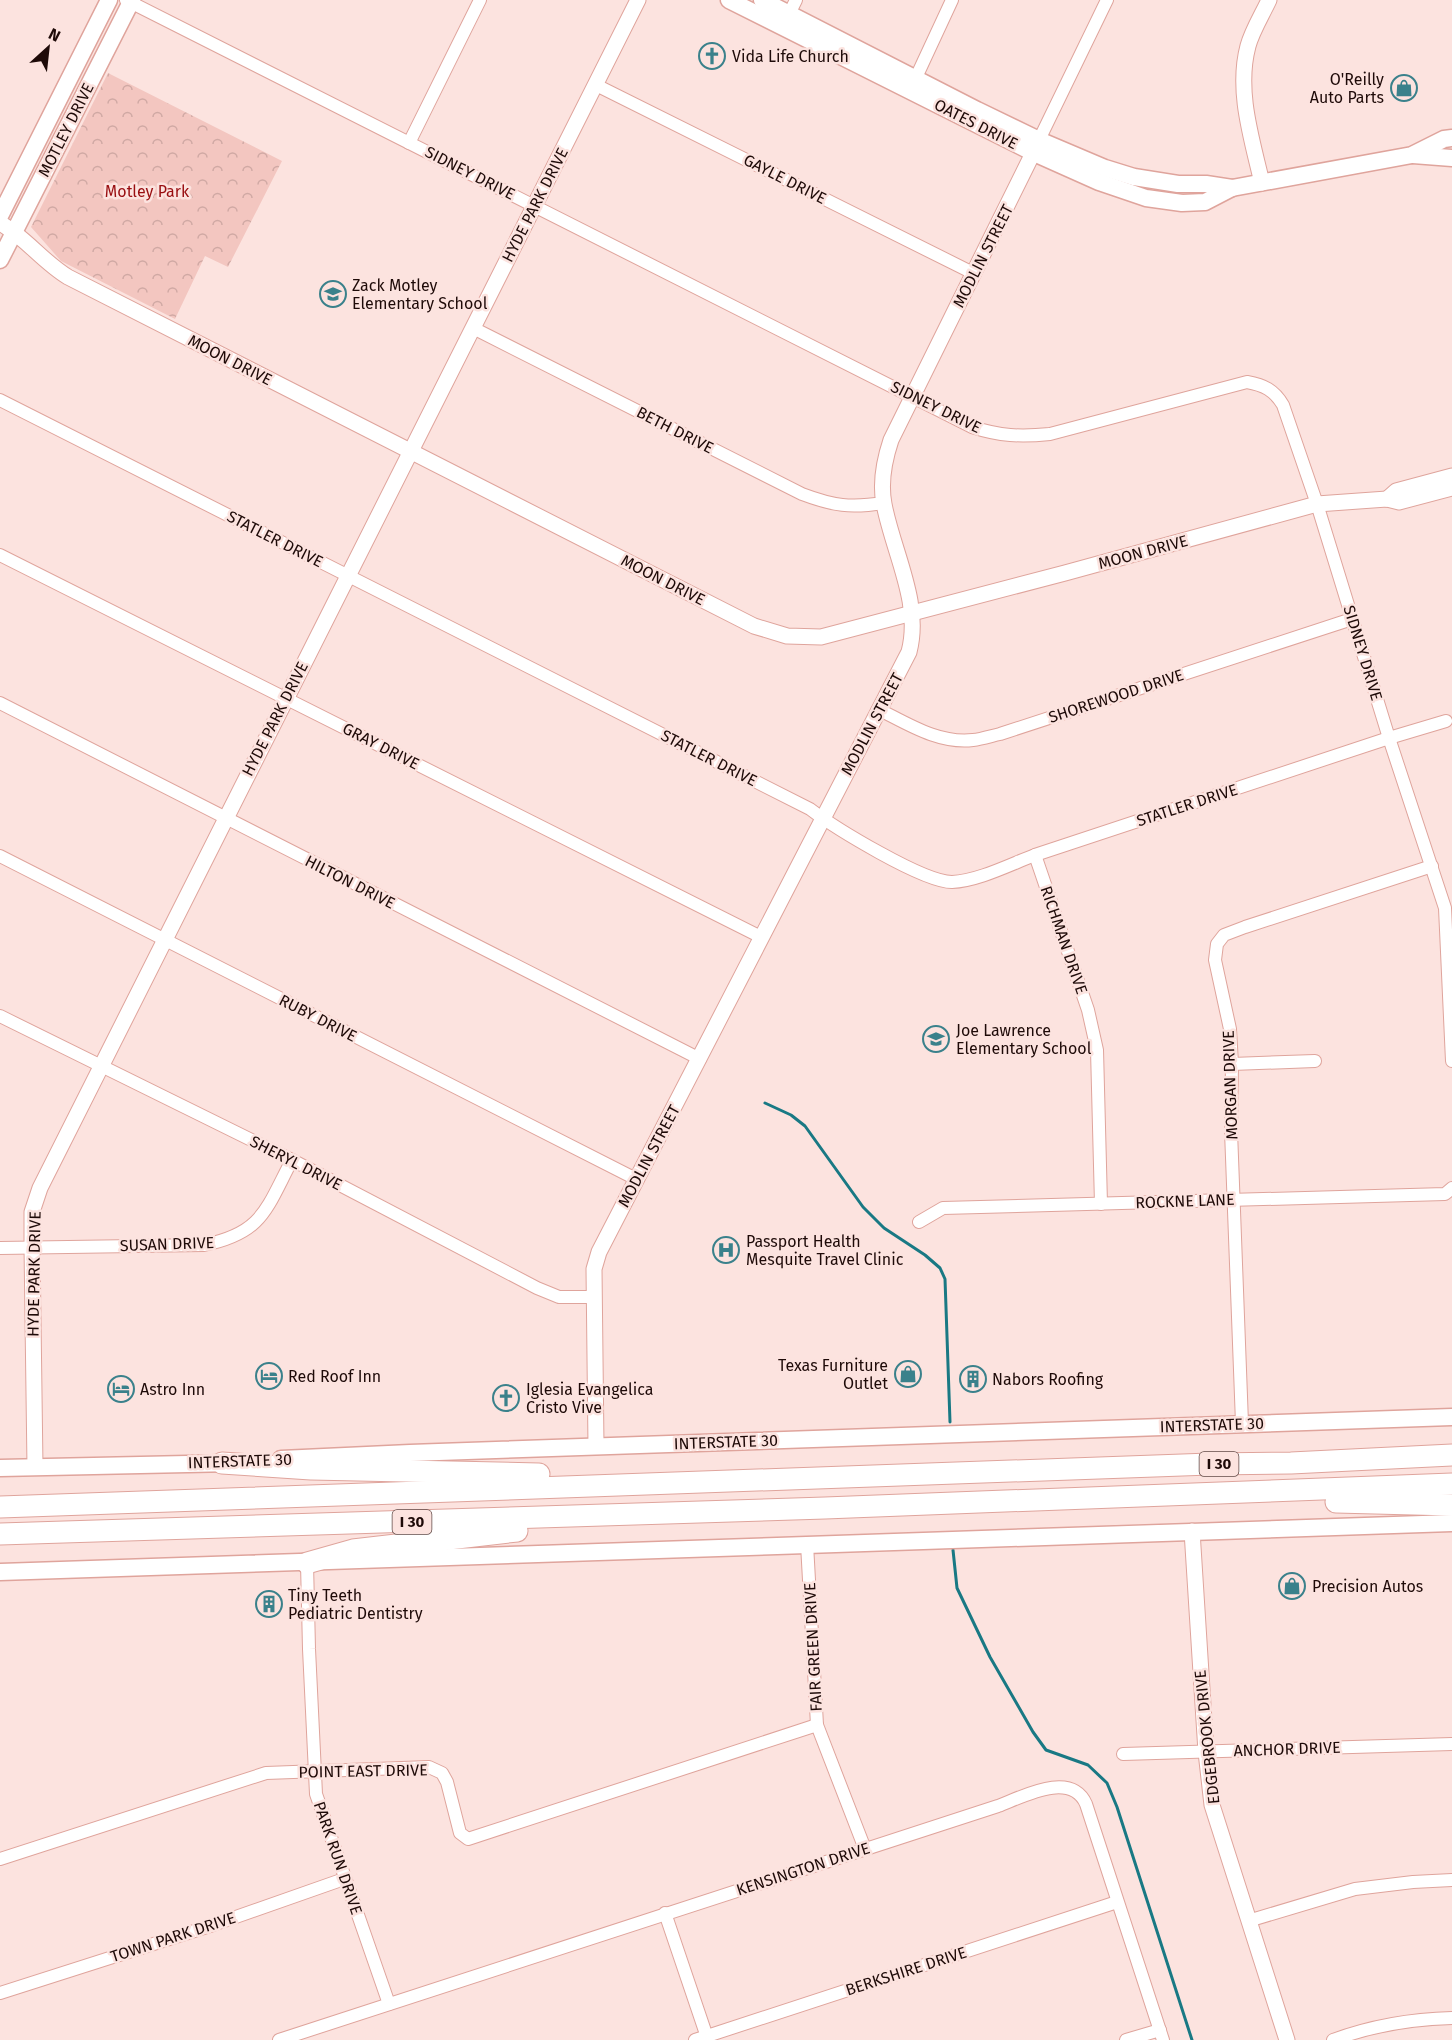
<svg xmlns="http://www.w3.org/2000/svg" width="1452" height="2040" font-family="'Fira Sans',sans-serif">
	<style>
		.park { fill: url(#park-crowns) }
		.lines { fill: none; stroke-linecap: round; stroke-linejoin: round }
		.stream { stroke: #197984; stroke-width: 3 }
		.minor-casing { stroke: #dfa49c; stroke-width: 14 }
		.tertiary-casing { stroke: #dfa49c; stroke-width: 17 }
		.secondary-casing { stroke: #dfa49c; stroke-width: 19 }
		.motorway-casing { stroke: #dfa49c; stroke-width: 23 }
		.minor { stroke: #fff; stroke-width: 12 }
		.tertiary { stroke: #fff; stroke-width: 15 }
		.secondary { stroke: #fff; stroke-width: 16 }
		.motorway { stroke: #fff; stroke-width: 21 }
		.labels { text-anchor: middle; dominant-baseline: central; stroke-width: 5; stroke-linejoin: round; paint-order: stroke }
		.shield { fill: #fce3df; stroke: #614b48; stroke-width: 1.5 }
		.shield-label { font-size: 15px; font-weight: bold; fill: #1e0a08 }
		.poi-label { font-size: 16px; fill: #1e0a08; stroke: #fce3df; text-anchor: start }
		.street-label { font-size: 16px; fill: #1e0a08; stroke: #fce3df }
		.park-label { font-size: 16px; fill: #990e11; stroke: #fce3df }
	</style>
	<defs>
		<pattern id="park-crowns" width="20" height="18" patternUnits="userSpaceOnUse" patternTransform="scale(1.5)"><rect width="20" height="18" fill="#f3c6c0"/><path d="M2 6a3 3 0 1 1 6 0M12 15a3 3 0 1 1 6 0" fill="none" stroke="#d0a9a4"/></pattern>
	</defs>
	<rect width="100%" height="100%" fill="#fce3df"/>
	<polygon class="park" points="108,73 282,161 228,267 205,256 175,319 61,261 31,227"/>
	<g class="lines">
		<g class="stream">
			<polyline points="765,1103 791,1115 805,1126 863,1207 884,1228 925,1255 940,1268 945,1279 950,1422"/>
			<polyline points="953,1550 957,1588 990,1657 1033,1732 1046,1750 1088,1765 1107,1783 1117,1807 1192,2040"/>
		</g>
		<defs>
			<g id="minor">
				<path d="M 126,0 L 972,427 C 1000,436 1020,437 1050,434 L 1247,382 C 1264,385 1274,390 1283,405 L 1317,504 L 1389,738 L 1445,908 L 1452,1061"/>
				<polyline points="786,20 796,0"/>
				<polyline points="913,84 952,0"/>
				<polyline points="596,85 975,274"/>
				<polyline points="1039,140 1107,0"/>
				<polyline points="409,143 480,0"/>
				<path d="M 473,328 L 802,494 C 834,506 850,508 884,503"/>
				<path d="M 0,400 L 810,809 C 835,828 923,882 952,882 C 978,881 1011,864 1035,855 L 1389,738 L 1446,721"/>
				<polyline points="0,555 761,937"/>
				<polyline points="0,703 700,1059"/>
				<path d="M 880,710 C 908,724 939,744 973,740 C 982,739 991,736 1000,734 L 1352,619"/>
				<polyline points="1035,855 1088,1010 1097,1050 1101,1204"/>
				<polyline points="0,856 636,1179"/>
				<polyline points="0,1016 292,1160 537,1288 559,1297 594,1297"/>
				<polyline points="1232,1064 1315,1061"/>
				<polyline points="919,1222 943,1208 1445,1194 1452,1188"/>
				<path d="M 0,1248 L 204,1245 C 263,1233 266,1209 292,1160"/>
				<polyline points="1242,1423 1231,1131 1232,1064 1230,1029 1215,960 1217,944 1224,935 1245,927 1432,866"/>
				<polyline points="807,1544 817,1725 865,1849"/>
				<polyline points="307,1563 309,1649 316,1794 389,2004"/>
				<polyline points="1123,1754 1452,1744"/>
				<polyline points="0,1859 266,1773 429,1767 442,1773 447,1782 460,1833 468,1839 817,1725"/>
				<polyline points="665,1913 708,2040"/>
				<polyline points="1248,1921 1355,1889 1413,1882 1452,1880"/>
				<polyline points="0,1993 213,1925 344,1879"/>
				<path d="M 279,2040 L 998,1806 C 1022,1797 1071,1770 1086,1804 L 1163,2040"/>
				<polyline points="695,2040 1117,1902"/>
				<polyline points="1126,2040 1160,2030"/>
				<path d="M 1333,2040 C 1371,2026 1411,2019 1452,2018"/>
			</g>
			<g id="tertiary">
				<path d="M 1262,183 C 1252,139 1236,91 1248,46 C 1252,31 1262,15 1269,0"/>
				<path d="M 0,223 C 25,237 43,262 68,277 L 754,626 L 787,636 L 821,637 L 1065,573 L 1317,504 L 1387,499 L 1399,502 L 1452,488"/>
				<polyline points="1387,499 1396,491 1452,476"/>
				<path d="M 596,1446 L 594,1269 L 599,1252 L 909,652 C 922,603 893,552 884,504 C 880,483 884,461 891,440 L 1038,143"/>
				<polyline points="35,1467 32,1246 32,1212 40,1188 638,0"/>
				<polyline points="1192,1531 1206,1752 1212,1805 1287,2040"/>
			</g>
			<g id="secondary">
				<polyline points="729,0 1034,153 1099,182 1146,198 1182,203 1205,202 1232,188 1412,155 1444,139 1452,138"/>
				<polyline points="762,0 977,110 1039,140 1105,168 1134,177 1178,184 1206,184 1232,188"/>
				<polyline points="1413,155 1452,158"/>
				<polyline points="0,216 109,0"/>
				<polyline points="0,260 132,0"/>
				<polyline points="281,1459 410,1453 1452,1417"/>
				<polyline points="0,1468 234,1463"/>
				<path d="M 0,1572 C 484,1558 968,1538 1452,1523"/>
			</g>
			<g id="motorway">
				<polyline points="222,1463 311,1469 539,1474"/>
				<polyline points="1336,1502 1452,1505"/>
				<polyline points="0,1507 1210,1464 1291,1463 1452,1455"/>
				<polyline points="0,1534 825,1508 1452,1484"/>
				<polyline points="307,1563 353,1550 517,1531"/>
			</g>
		</defs>
		<use href="#minor" class="minor-casing"/>
		<use href="#tertiary" class="tertiary-casing"/>
		<use href="#secondary" class="secondary-casing"/>
		<use href="#motorway" class="motorway-casing"/>
		<use href="#minor" class="minor"/>
		<use href="#tertiary" class="tertiary"/>
		<use href="#secondary" class="secondary"/>
		<use href="#motorway" class="motorway"/>
	</g>
	<defs>
		<symbol id="church-ring" viewBox="-11 -11 22 22"><circle r="9.5" fill="#fce3df" stroke="#3a818b" stroke-width="1.5"/><path d="M-1.2-6h2.4v3.5h3.3v2.4h-3.3V6h-2.4V-.1h-3.3v-2.4h3.3Z" fill="#3a818b"/></symbol>
		<symbol id="shop-ring" viewBox="-11 -11 22 22"><circle r="9.5" fill="#fce3df" stroke="#3a818b" stroke-width="1.5"/><path d="M-5-2.5h2.3a2.7 3.5 0 0 1 5.4 0H5L5.5 6h-11ZM-1.5-2.5h3a1.5 2.3 0 0 0-3 0Z" fill="#3a818b"/></symbol>
		<symbol id="school-ring" viewBox="-11 -11 22 22"><circle r="9.5" fill="#fce3df" stroke="#3a818b" stroke-width="1.5"/><path d="M0-5L7-2L0 1L-7-2ZM-4 1L0 2.5L4 1V4Q0 6-4 4Z" fill="#3a818b"/></symbol>
		<symbol id="hospital-ring" viewBox="-11 -11 22 22"><circle r="9.5" fill="#fce3df" stroke="#3a818b" stroke-width="1.5"/><path d="M-5-5h3v3.5h4V-5h3V5h-3V1.5h-4V5h-3Z" fill="#3a818b"/></symbol>
		<symbol id="hotel-ring" viewBox="-11 -11 22 22"><circle r="9.5" fill="#fce3df" stroke="#3a818b" stroke-width="1.5"/><path d="M-6-4.5h1.5V1H6V5H4.5V3h-9V5H-6ZM-4 0a1.8 1.8 0 1 1 3.6 0ZM.5 0V-2.5h3Q6-2.5 6 0Z" fill="#3a818b"/></symbol>
		<symbol id="building-ring" viewBox="-11 -11 22 22"><circle r="9.5" fill="#fce3df" stroke="#3a818b" stroke-width="1.5"/><path d="M-4-6H4V6H1V3H-1V6H-4ZM-2.5-4.3h1.7v1.8h-1.7ZM.8-4.3h1.7v1.8H.8ZM-2.5-1h1.7V.8h-1.7ZM.8-1h1.7V.8H.8Z" fill="#3a818b"/></symbol>
	</defs>
	<g fill-rule="evenodd">
		<use href="#church-ring" x="697" y="41" width="30" height="30"/>
		<use href="#shop-ring" x="1389" y="73" width="30" height="30"/>
		<use href="#school-ring" x="318" y="279" width="30" height="30"/>
		<use href="#school-ring" x="921" y="1024" width="30" height="30"/>
		<use href="#hospital-ring" x="711" y="1235" width="30" height="30"/>
		<use href="#shop-ring" x="893" y="1359" width="30" height="30"/>
		<use href="#hotel-ring" x="254" y="1361" width="30" height="30"/>
		<use href="#building-ring" x="958" y="1364" width="30" height="30"/>
		<use href="#hotel-ring" x="106" y="1374" width="30" height="30"/>
		<use href="#church-ring" x="491" y="1383" width="30" height="30"/>
		<use href="#shop-ring" x="1277" y="1571" width="30" height="30"/>
		<use href="#building-ring" x="254" y="1589" width="30" height="30"/>
	</g>
	<g class="labels">
		<g class="shield">
			<rect x="1199.5" y="1452" width="39" height="24" rx="4.5"/>
			<rect x="392.5" y="1510" width="39" height="24" rx="4.5"/>
		</g>
		<g class="shield-label">
			<text x="1219" y="1464">I 30</text>
			<text x="412" y="1522">I 30</text>
		</g>
		<g class="poi-label">
			<text x="732" y="56">Vida Life Church</text>
			<text x="1384" y="79" text-anchor="end">O'Reilly<tspan x="1384" dy="18">Auto Parts</tspan></text>
			<text x="352" y="285">Zack Motley<tspan x="352" dy="18">Elementary School</tspan></text>
			<text x="956" y="1030">Joe Lawrence<tspan x="956" dy="18">Elementary School</tspan></text>
			<text x="746" y="1241">Passport Health<tspan x="746" dy="18">Mesquite Travel Clinic</tspan></text>
			<text x="888" y="1365" text-anchor="end">Texas Furniture<tspan x="888" dy="18">Outlet</tspan></text>
			<text x="288" y="1376">Red Roof Inn</text>
			<text x="992" y="1379">Nabors Roofing</text>
			<text x="140" y="1389">Astro Inn</text>
			<text x="526" y="1389">Iglesia Evangelica<tspan x="526" dy="18">Cristo Vive</tspan></text>
			<text x="1312" y="1586">Precision Autos</text>
			<text x="288" y="1595">Tiny Teeth<tspan x="288" dy="18">Pediatric Dentistry</tspan></text>
		</g>
		<g class="street-label">
			<text transform="translate(976 124) rotate(27)">OATES DRIVE</text>
			<text transform="translate(66 130) rotate(-63)">MOTLEY DRIVE</text>
			<text transform="translate(470 173) rotate(27)">SIDNEY DRIVE</text>
			<text transform="translate(785 179) rotate(27)">GAYLE DRIVE</text>
			<text transform="translate(535 205) rotate(-63)">HYDE PARK DRIVE</text>
			<text transform="translate(983 256) rotate(-63)">MODLIN STREET</text>
			<text transform="translate(230 360) rotate(27)">MOON DRIVE</text>
			<text transform="translate(936 407) rotate(26)">SIDNEY DRIVE</text>
			<text transform="translate(675 430) rotate(27)">BETH DRIVE</text>
			<text transform="translate(275 539) rotate(27)">STATLER DRIVE</text>
			<text transform="translate(1143 552) rotate(-15)">MOON DRIVE</text>
			<text transform="translate(663 580) rotate(27)">MOON DRIVE</text>
			<text transform="translate(1363 653) rotate(73)">SIDNEY DRIVE</text>
			<text transform="translate(1116 696) rotate(-18)">SHOREWOOD DRIVE</text>
			<text transform="translate(275 719) rotate(-63)">HYDE PARK DRIVE</text>
			<text transform="translate(872 724) rotate(-62)">MODLIN STREET</text>
			<text transform="translate(381 746) rotate(27)">GRAY DRIVE</text>
			<text transform="translate(709 758) rotate(27)">STATLER DRIVE</text>
			<text transform="translate(1187 805) rotate(-18)">STATLER DRIVE</text>
			<text transform="translate(350 882) rotate(27)">HILTON DRIVE</text>
			<text transform="translate(1064 940) rotate(71)">RICHMAN DRIVE</text>
			<text transform="translate(318 1018) rotate(27)">RUBY DRIVE</text>
			<text transform="translate(1230 1085) rotate(-92)">MORGAN DRIVE</text>
			<text transform="translate(649 1156) rotate(-62)">MODLIN STREET</text>
			<text transform="translate(296 1163) rotate(27)">SHERYL DRIVE</text>
			<text transform="translate(1185 1201) rotate(-2)">ROCKNE LANE</text>
			<text transform="translate(167 1244) rotate(-2)">SUSAN DRIVE</text>
			<text transform="translate(34 1274) rotate(-89)">HYDE PARK DRIVE</text>
			<text transform="translate(1212 1425) rotate(-2)">INTERSTATE 30</text>
			<text transform="translate(726 1442) rotate(-2)">INTERSTATE 30</text>
			<text transform="translate(240 1461) rotate(-2)">INTERSTATE 30</text>
			<text transform="translate(813 1647) rotate(-93)">FAIR GREEN DRIVE</text>
			<text transform="translate(1207 1737) rotate(-96)">EDGEBROOK DRIVE</text>
			<text transform="translate(1287 1749) rotate(-2)">ANCHOR DRIVE</text>
			<text transform="translate(363 1771) rotate(-1)">POINT EAST DRIVE</text>
			<text transform="translate(338 1858) rotate(71)">PARK RUN DRIVE</text>
			<text transform="translate(803 1869) rotate(-18)">KENSINGTON DRIVE</text>
			<text transform="translate(173 1937) rotate(-18)">TOWN PARK DRIVE</text>
			<text transform="translate(906 1971) rotate(-18)">BERKSHIRE DRIVE</text>
		</g>
		<g class="park-label">
			<text x="147" y="191">Motley Park</text>
		</g>
	</g>
	<g transform="translate(48 48) rotate(27)" stroke="#fce3df" stroke-width="4.5" paint-order="stroke">
	<path d="M0-4.5L10 22L0 15L-10 22Z" fill="#1e0a08"/>
	<text y="-9" font-size="16" font-weight="bold" text-anchor="middle" fill="#1e0a08">N</text>
	</g>
</svg>
